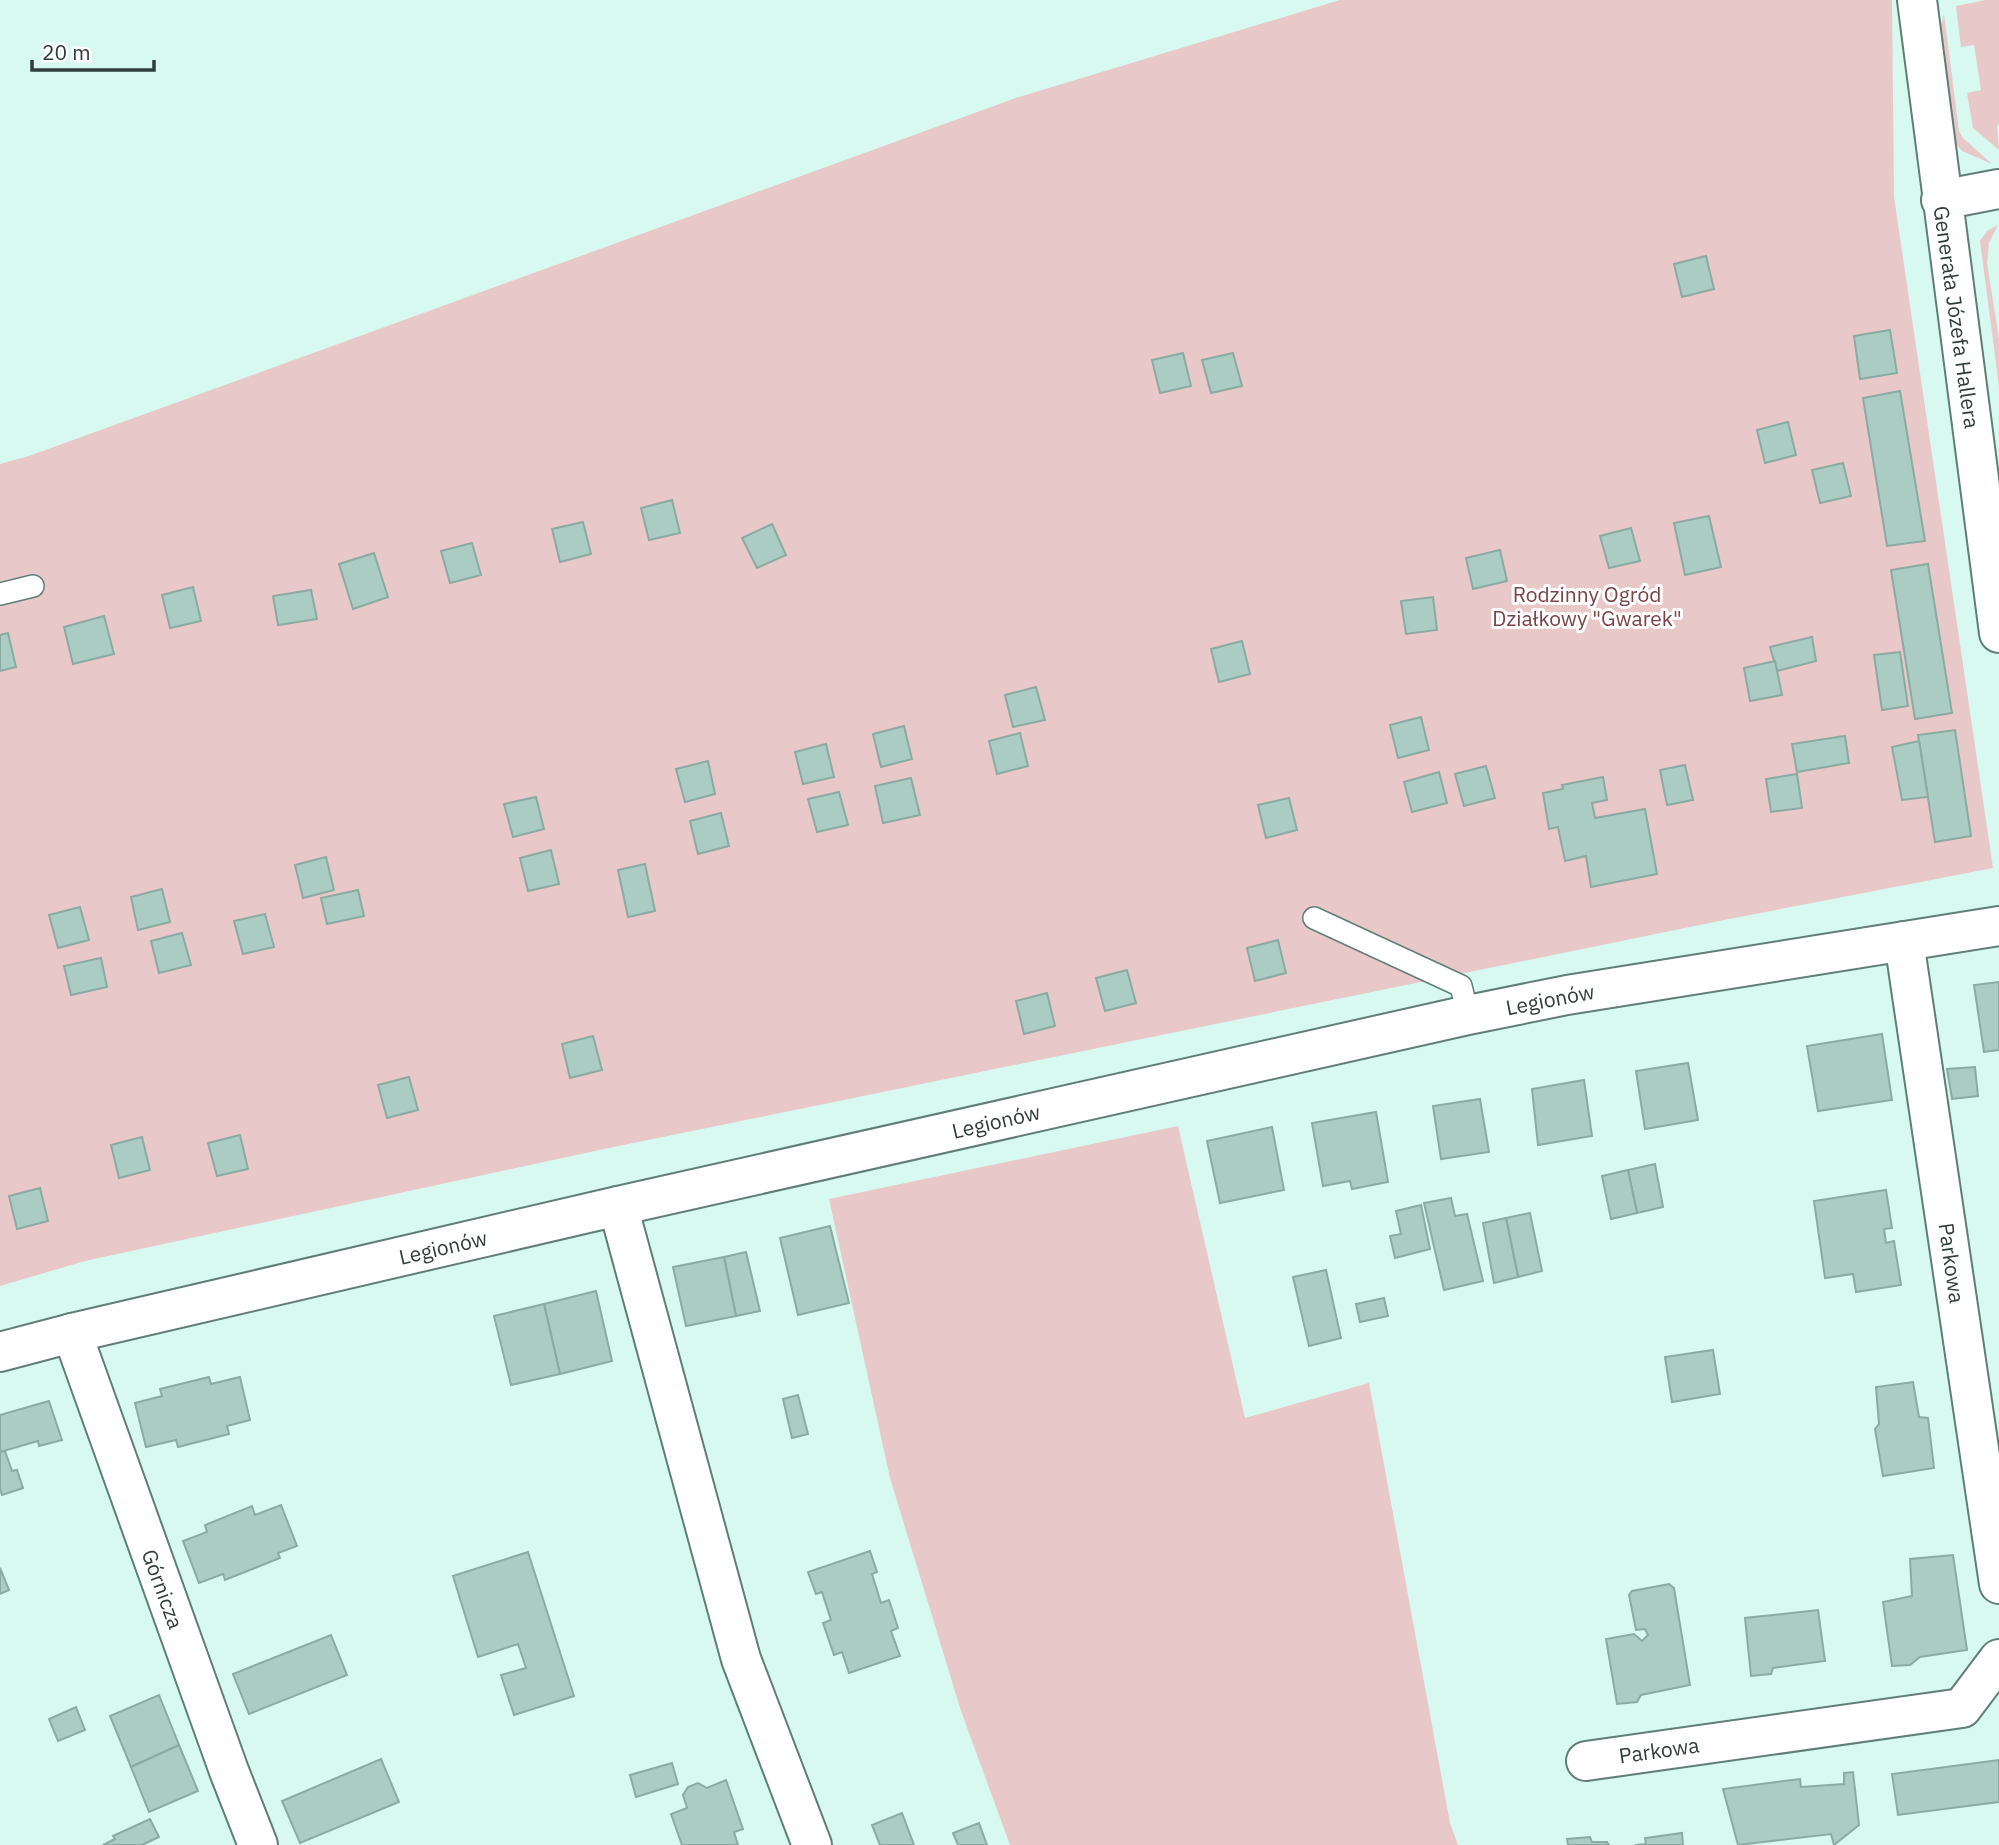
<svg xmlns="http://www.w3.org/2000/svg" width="1999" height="1845" font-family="'IBM Plex Sans',sans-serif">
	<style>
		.green { fill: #e8c8c9 }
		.building { fill: #abccc3; stroke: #8baaa2; stroke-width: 2 }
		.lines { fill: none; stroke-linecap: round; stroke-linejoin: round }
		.lane-casing { stroke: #607e77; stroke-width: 24 }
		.street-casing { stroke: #607e77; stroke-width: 42 }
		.secondary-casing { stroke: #607e77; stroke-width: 42 }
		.lane { stroke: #fff; stroke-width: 21 }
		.street { stroke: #fff; stroke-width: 38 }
		.secondary { stroke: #fff; stroke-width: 38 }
		.labels { text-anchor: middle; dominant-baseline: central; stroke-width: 6; stroke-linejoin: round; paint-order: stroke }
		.street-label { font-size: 21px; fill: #303d3a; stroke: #fff }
		.park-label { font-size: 21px; fill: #7a4348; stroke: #fff }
	</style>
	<rect width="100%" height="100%" fill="#d7f9f0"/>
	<g class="green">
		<polygon points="1340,0 1892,0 1894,197 1993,868 1729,919 604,1149 85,1261 0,1286 0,464 29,456 1019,97"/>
		<polygon points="1986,0 1999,0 1999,124 1997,127 1999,150 1973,128 1967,93 1981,90 1974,45 1961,47 1956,6"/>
		<polygon points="1944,14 1959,131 1963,138 1992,164 1962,151 1955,142 1940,31"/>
		<polygon points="1998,225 1989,243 1987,263 1999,339 1999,386 1980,241 1987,231"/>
		<polygon points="1178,1126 1245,1418 1369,1383 1450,1823 1458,1845 1010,1845 961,1711 890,1478 829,1199"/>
	</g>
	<g class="building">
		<polygon points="1706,256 1714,289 1682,297 1674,264"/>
		<polygon points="1890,330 1897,373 1860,379 1854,336"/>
		<polygon points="1183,353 1191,386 1160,393 1152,360"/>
		<polygon points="1233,353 1242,386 1211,393 1202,360"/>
		<polygon points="1900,391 1925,541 1887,546 1863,398"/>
		<polygon points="1788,422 1796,455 1765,463 1757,430"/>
		<polygon points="1843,463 1851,496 1820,503 1812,470"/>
		<polygon points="672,500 680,533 649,540 641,508"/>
		<polygon points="1709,516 1721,567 1685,575 1674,523"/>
		<polygon points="583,522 591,554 560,562 552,529"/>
		<polygon points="772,524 786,555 757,568 742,538"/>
		<polygon points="1631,528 1640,561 1609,568 1600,536"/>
		<polygon points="472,543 481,575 450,583 441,551"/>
		<polygon points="1500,550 1507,581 1473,589 1466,558"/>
		<polygon points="374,553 388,597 353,609 339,564"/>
		<polygon points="1928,564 1952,713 1915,719 1891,570"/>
		<polygon points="193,587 201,621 170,628 162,595"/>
		<polygon points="311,590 317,619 278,625 273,596"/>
		<polygon points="1433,597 1437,630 1406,634 1401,601"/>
		<polygon points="104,616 114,654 73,664 64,627"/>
		<polygon points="8,633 16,667 0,671 0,635"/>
		<polygon points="1812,637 1816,661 1777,671 1770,647"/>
		<polygon points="1242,641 1250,674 1219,682 1211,649"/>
		<polygon points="1900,652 1908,706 1882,710 1874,655"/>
		<polygon points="1775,661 1782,695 1750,701 1744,668"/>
		<polygon points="1036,687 1045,720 1013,727 1005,695"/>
		<polygon points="1421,717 1429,750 1398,758 1390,725"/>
		<polygon points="904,726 912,759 881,767 873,734"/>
		<polygon points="1955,730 1971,836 1935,842 1918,735"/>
		<polygon points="1020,733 1028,766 997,774 989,741"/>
		<polygon points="1845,736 1849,763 1797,772 1792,744"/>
		<polygon points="1919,741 1928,797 1902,800 1892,747"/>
		<polygon points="826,744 834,777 803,784 795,752"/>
		<polygon points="708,761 715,794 685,802 676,769"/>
		<polygon points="1685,765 1693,800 1667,805 1660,770"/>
		<polygon points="1486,766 1495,798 1464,806 1455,774"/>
		<polygon points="1439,772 1447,803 1412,812 1404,782"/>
		<polygon points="1797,774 1802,808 1771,812 1766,779"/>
		<polygon points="1603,777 1607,800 1592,803 1595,818 1645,809 1657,874 1591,887 1586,856 1565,861 1558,827 1549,829 1543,793 1563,789 1562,785"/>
		<polygon points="911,778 920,815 883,823 875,786"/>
		<polygon points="839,792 848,825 817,832 808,799"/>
		<polygon points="536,797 544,829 513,837 504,804"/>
		<polygon points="1289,798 1297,830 1266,838 1258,805"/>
		<polygon points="721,813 729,846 698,854 690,821"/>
		<polygon points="551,850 559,884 528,891 520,858"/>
		<polygon points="326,857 334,890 303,898 295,865"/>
		<polygon points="645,864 655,911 628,917 618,870"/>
		<polygon points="162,889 170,922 138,930 131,897"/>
		<polygon points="358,890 364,916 327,924 321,898"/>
		<polygon points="80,907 89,940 58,948 49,915"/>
		<polygon points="265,914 274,947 243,954 234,921"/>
		<polygon points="182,933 191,965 159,973 151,941"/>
		<polygon points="1278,940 1286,973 1255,981 1247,948"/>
		<polygon points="101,958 107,987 71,995 64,966"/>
		<polygon points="1127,970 1136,1003 1105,1011 1096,978"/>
		<polygon points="1999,982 1999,1050 1984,1052 1974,985"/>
		<polygon points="1047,993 1055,1026 1024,1034 1016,1001"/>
		<polygon points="1882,1034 1892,1100 1818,1111 1807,1046"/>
		<polygon points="593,1036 602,1070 570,1078 562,1044"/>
		<polygon points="1688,1063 1698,1120 1645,1129 1636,1071"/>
		<polygon points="1975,1067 1978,1096 1952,1099 1947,1069"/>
		<polygon points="409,1077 418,1110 387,1118 378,1085"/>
		<polygon points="1584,1080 1592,1136 1538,1145 1532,1089"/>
		<polygon points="1480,1099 1489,1152 1441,1159 1433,1106"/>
		<polygon points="1376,1112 1388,1182 1352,1189 1350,1181 1323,1186 1312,1123"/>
		<polygon points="1272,1127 1284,1190 1220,1203 1207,1141"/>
		<polygon points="240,1135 248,1169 217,1176 208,1143"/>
		<polygon points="142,1137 150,1170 119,1178 111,1145"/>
		<polygon points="1655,1164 1663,1207 1637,1213 1628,1170"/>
		<polygon points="1628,1170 1637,1213 1611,1219 1602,1176"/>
		<polygon points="40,1188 48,1221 17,1229 9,1196"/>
		<polygon points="1886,1190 1892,1228 1884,1229 1886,1243 1894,1241 1901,1285 1856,1292 1853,1274 1825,1278 1814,1201"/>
		<polygon points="1451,1198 1455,1216 1467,1214 1483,1281 1444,1290 1424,1203"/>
		<polygon points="1421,1205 1430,1249 1395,1258 1390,1236 1401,1234 1396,1211"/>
		<polygon points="1530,1213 1542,1271 1518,1277 1506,1218"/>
		<polygon points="1506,1218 1518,1277 1494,1283 1483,1223"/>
		<polygon points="830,1226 849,1303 798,1315 780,1238"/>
		<polygon points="746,1252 760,1311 736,1316 724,1257"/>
		<polygon points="724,1257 736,1316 686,1326 673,1267"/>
		<polygon points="1326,1270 1341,1338 1309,1346 1293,1277"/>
		<polygon points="596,1291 612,1361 560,1374 544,1304"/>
		<polygon points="1384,1298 1388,1316 1360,1322 1356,1304"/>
		<polygon points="544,1304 560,1374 511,1385 494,1316"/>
		<polygon points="1713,1350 1720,1394 1672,1402 1665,1357"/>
		<polygon points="209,1377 211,1384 240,1377 250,1420 227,1426 229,1434 178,1447 176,1440 146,1447 135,1403 162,1396 160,1389"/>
		<polygon points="1913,1382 1919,1417 1928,1418 1934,1468 1883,1476 1875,1429 1879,1424 1876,1387"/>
		<polygon points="798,1395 808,1434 792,1438 783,1399"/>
		<polygon points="49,1401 62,1440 39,1446 38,1441 0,1452 0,1415"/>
		<polygon points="5,1451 12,1471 17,1470 23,1488 2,1495 0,1489 0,1452"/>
		<polygon points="281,1505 297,1546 278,1553 280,1558 225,1580 223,1574 199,1583 183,1541 207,1532 205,1525 252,1506 255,1515"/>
		<polygon points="870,1551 877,1572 872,1574 881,1603 889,1600 898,1628 891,1631 900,1656 849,1673 842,1652 834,1655 823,1623 831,1620 822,1592 816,1594 808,1572"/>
		<polygon points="528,1552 574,1696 514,1715 501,1675 526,1668 518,1644 478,1657 453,1576"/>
		<polygon points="1953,1555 1967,1650 1920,1657 1910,1665 1892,1666 1883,1602 1912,1596 1910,1559"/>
		<polygon points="0,1568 9,1590 0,1594"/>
		<polygon points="1669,1584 1674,1588 1690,1685 1641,1695 1637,1702 1617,1704 1606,1639 1634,1634 1642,1641 1648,1635 1645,1629 1636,1630 1629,1595 1632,1591"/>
		<polygon points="1818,1610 1825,1661 1773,1668 1771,1674 1751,1676 1745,1618"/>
		<polygon points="331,1635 347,1675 249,1714 233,1674"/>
		<polygon points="159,1695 179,1745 131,1767 110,1716"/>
		<polygon points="76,1707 85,1730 58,1741 49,1719"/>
		<polygon points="179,1745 198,1791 149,1812 131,1767"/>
		<polygon points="381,1759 399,1802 300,1843 282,1801"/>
		<polygon points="1999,1760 1999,1802 1898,1815 1892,1774"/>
		<polygon points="672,1763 678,1784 636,1797 630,1775"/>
		<polygon points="1853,1772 1859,1825 1834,1845 1831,1834 1738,1845 1723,1789 1800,1779 1801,1787 1844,1784 1844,1773"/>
		<polygon points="726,1780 743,1829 734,1832 738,1845 682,1845 671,1814 687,1808 683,1795 688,1787 698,1783 707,1788"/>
		<polygon points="902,1813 914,1845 880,1845 872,1825"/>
		<polygon points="150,1819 159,1837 142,1845 103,1845 115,1839 113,1836"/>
		<polygon points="979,1823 987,1845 958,1845 953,1833"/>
		<polygon points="1682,1833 1683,1845 1635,1845 1646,1844 1645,1838"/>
		<polygon points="1590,1837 1592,1842 1607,1842 1609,1845 1568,1845 1567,1839"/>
	</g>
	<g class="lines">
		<defs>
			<g id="lane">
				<polyline points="0,594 33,586"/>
				<polyline points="1314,918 1461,986 1468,1015"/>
			</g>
			<g id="street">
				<polyline points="1917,0 1999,633"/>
				<polyline points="1941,200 1999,189"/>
				<polyline points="1904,941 1999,1584"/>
				<polyline points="618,1206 741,1659 812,1845"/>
				<polyline points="72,1333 229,1771 258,1845"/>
				<polyline points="1586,1761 1962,1708 1999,1659"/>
			</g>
			<polyline id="secondary" points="0,1352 72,1333 618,1206 1468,1015 1567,995 1999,926"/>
		</defs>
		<use href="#lane" class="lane-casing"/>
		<use href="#street" class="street-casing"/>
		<use href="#secondary" class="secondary-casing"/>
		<use href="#lane" class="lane"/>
		<use href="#street" class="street"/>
		<use href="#secondary" class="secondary"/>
	</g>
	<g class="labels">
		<g class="street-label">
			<text transform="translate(1957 317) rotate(82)">Generała Józefa Hallera</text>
			<text transform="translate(1550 999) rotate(-11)">Legionów</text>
			<text transform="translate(996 1121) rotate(-13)">Legionów</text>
			<text transform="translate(443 1247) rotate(-13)">Legionów</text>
			<text transform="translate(1952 1263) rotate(82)">Parkowa</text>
			<text transform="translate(163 1589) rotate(70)">Górnicza</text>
			<text transform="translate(1659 1750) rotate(-8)">Parkowa</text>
		</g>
		<g class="park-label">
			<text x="1587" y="594">Rodzinny Ogród<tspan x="1587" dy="24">Działkowy "Gwarek"</tspan></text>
		</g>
	</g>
	<path d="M32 60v10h122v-10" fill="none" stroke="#303d3a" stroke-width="3.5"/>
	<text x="42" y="60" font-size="21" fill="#303d3a" stroke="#ffffff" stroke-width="5" paint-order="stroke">20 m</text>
</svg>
